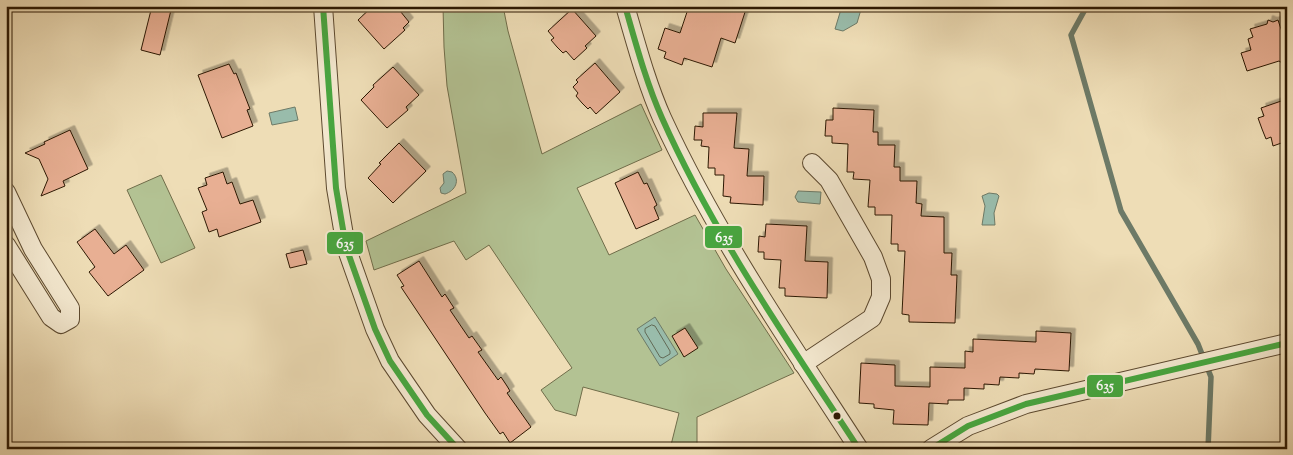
<svg xmlns="http://www.w3.org/2000/svg" width="1293" height="455" font-family="'Sorts Mill Goudy',serif">
	<style>
		.green { fill: #b3c293; stroke: #706d4a }
		.water { fill: #99bcab; stroke: #6d7a67 }
		.lines { fill: none; stroke-linecap: round; stroke-linejoin: round }
		.shore { stroke: #626a56; stroke-width: 1 }
		.stream { stroke: #6d7a67; stroke-width: 5.5 }
		.building { fill: #e8af93; stroke: #2c1802; filter: url(#shadow) }
		.street-casing { stroke: #5c492f; stroke-width: 20 }
		.street { stroke: #f4e9d0; stroke-width: 18 }
		.bus-1-casing { stroke: #f4e9d0; stroke-width: 10 }
		.bus-1 { stroke: #47a740; stroke-width: 6 }
		.bus-dot { fill: #2c1802; stroke: #f4e9d0; stroke-width: 2 }
		.line-badge { stroke: #f4e9d0; stroke-width: 2 }
		.badge-label { font-size: 14px; text-anchor: middle; font-weight: bold; fill: #fff }
	</style>
	<defs>
		<filter id="shadow"><feDropShadow dx="4.5" dy="-4.5" stdDeviation="0" flood-color="#0004"/></filter>
	</defs>
	<rect width="100%" height="100%" fill="#eeddb6"/>
	<filter id="stains"><feTurbulence type="fractalNoise" baseFrequency=".004" numOctaves="4"/><feColorMatrix values="0 0 0 0 .2 0 0 0 0 .09 0 0 0 0 .02 0 0 0 .5 -.17"/></filter>
	<radialGradient id="worn" r=".72"><stop offset=".6" stop-color="#630" stop-opacity="0"/><stop offset="1" stop-color="#630" stop-opacity=".3"/></radialGradient>
	<g class="green">
		<polygon points="443,6 503,6 508,31 542,154 641,104 662,150 577,188 609,255 695,215 726,269 794,373 697,417 697,449 670,449 679,413 583,387 576,416 555,410 541,390 572,368 489,245 466,260 454,241 374,270 366,241 466,193 447,86 444,47"/>
		<polygon points="161,175 195,248 161,263 127,190"/>
	</g>
	<g class="water">
		<polygon points="842,6 862,6 857,23 843,31 835,29"/>
		<polygon points="295,107 298,120 272,125 269,113"/>
		<path d="M 447,171 L 452,172 C 461,180 455,191 445,194 L 441,193 L 440,188 L 444,183 L 443,174 Z"/>
		<polygon points="798,191 821,192 820,204 798,202 795,197"/>
		<polygon points="989,193 997,194 999,196 994,213 995,225 982,225 985,206 982,196"/>
		<polygon points="655,317 678,354 660,366 637,329"/>
	</g>
	<g class="lines">
		<polygon class="shore" points="652,325 655,326 670,351 670,354 663,358 660,357 645,332 645,329"/>
		<polyline class="stream" points="1087,6 1071,35 1121,211 1198,344 1211,377 1208,449"/>
	</g>
	<g class="building">
		<polygon points="152,6 172,6 160,55 141,50"/>
		<polygon points="373,6 396,6 409,22 403,28 405,30 384,49 358,20"/>
		<polygon points="689,6 747,6 735,43 721,38 712,67 684,58 682,65 664,58 666,52 658,49 665,28 680,33"/>
		<polygon points="572,9 596,36 585,46 587,48 574,60 566,51 563,53 557,47 551,40 554,38 548,31"/>
		<polygon points="1268,20 1273,22 1278,20 1287,47 1287,66 1279,61 1247,71 1241,53 1251,50 1248,39 1253,37 1250,29 1267,24"/>
		<polygon points="595,63 620,92 596,114 590,107 588,109 582,103 576,96 578,93 573,87 578,82 576,80"/>
		<polygon points="229,64 234,74 236,73 250,109 247,110 253,126 222,138 198,75"/>
		<polygon points="393,67 419,95 406,107 408,110 387,128 361,100 374,87 373,85"/>
		<polygon points="1287,99 1287,141 1273,146 1271,137 1266,139 1262,129 1258,118 1264,116 1261,108"/>
		<polygon points="833,108 874,110 873,132 878,132 878,145 895,145 894,167 900,167 900,181 917,181 916,203 922,204 921,216 944,217 944,253 952,253 951,275 957,275 955,323 909,322 909,315 902,314 905,251 898,251 898,244 891,244 892,215 875,215 875,207 868,207 870,180 853,179 854,172 847,172 848,144 832,143 832,136 825,136 826,120 833,120"/>
		<polygon points="703,113 737,113 734,148 749,149 747,176 764,176 763,205 730,203 731,197 723,196 724,175 715,175 715,168 708,168 709,147 701,146 702,140 694,140 695,126 703,127"/>
		<polygon points="70,130 88,169 63,181 65,186 41,196 48,179 39,159 25,153 45,144 44,142"/>
		<polygon points="399,143 426,171 393,203 368,178 381,164 379,163"/>
		<polygon points="223,172 227,184 232,182 240,204 253,200 261,222 219,237 217,229 209,232 202,212 207,210 198,188 207,185 205,178"/>
		<polygon points="638,172 644,184 647,183 657,205 654,207 659,219 636,229 615,183"/>
		<polygon points="766,224 807,226 805,261 828,262 827,298 785,296 785,288 779,288 781,260 764,259 764,252 758,252 759,236 765,237"/>
		<polygon points="95,229 114,254 126,245 144,270 108,296 89,272 95,267 77,242"/>
		<polygon points="303,250 307,264 290,268 286,254"/>
		<polygon points="419,261 442,297 445,294 454,308 450,310 469,338 472,336 482,350 478,352 498,380 501,377 507,386 510,391 507,393 531,427 510,443 503,432 500,434 485,413 401,287 404,286 397,275"/>
		<polygon points="685,328 698,348 684,357 672,336"/>
		<polygon points="1036,331 1071,333 1069,371 1035,369 1034,374 1019,373 1019,378 1000,377 999,385 984,384 984,389 964,388 964,400 948,400 948,404 929,403 928,425 893,424 894,410 874,408 874,404 859,403 861,363 895,365 895,386 930,387 930,367 965,368 965,351 973,352 973,339 1036,342"/>
	</g>
	<g class="lines">
		<defs>
			<g id="street">
				<polyline points="323,6 336,188 346,247 375,329 390,361 427,415 458,449"/>
				<path d="M 625,6 C 636,43 646,82 662,118 C 716,235 789,341 859,449"/>
				<polyline points="6,192 33,249 70,308 70,319 61,324 51,317 6,245"/>
				<polyline points="803,364 872,318 881,297 881,279 873,257 829,180 812,163"/>
				<polyline points="931,449 968,426 1026,404 1287,343"/>
			</g>
		</defs>
		<use href="#street" class="street-casing"/>
		<use href="#street" class="street"/>
		<defs>
			<g id="bus-1">
				<polyline points="323,6 336,188 346,247 375,329 390,361 427,415 458,449"/>
				<path d="M 625,6 C 636,44 646,82 662,118 C 714,235 789,342 859,449"/>
				<polyline points="931,449 968,426 1026,404 1287,343"/>
			</g>
		</defs>
		<use href="#bus-1" class="bus-1-casing"/>
		<use href="#bus-1" class="bus-1"/>
	</g>
	<circle class="bus-dot" cx="837" cy="416" r="4.5"/>
	<g class="line-badge">
		<rect x="704" y="225" width="39" height="24" rx="5" fill="#47a740"/>
		<rect x="326" y="231" width="38" height="24" rx="5" fill="#47a740"/>
		<rect x="1086" y="374" width="38" height="24" rx="5" fill="#47a740"/>
	</g>
	<g class="badge-label">
		<text x="724" y="242">635</text>
		<text x="345" y="248">635</text>
		<text x="1105" y="390">635</text>
	</g>
	<rect width="1293" height="455" fill="none" stroke="#eeddb6" stroke-width="25"/>
	<rect x="8" y="8" width="1278" height="440" fill="none" stroke="#2c1802" stroke-width="2.5"/>
	<rect x="12" y="12" width="1268" height="430" fill="none" stroke="#2c1802"/>
	<rect width="100%" height="100%" filter="url(#stains)"/>
	<rect width="100%" height="100%" fill="url(#worn)"/>
</svg>
